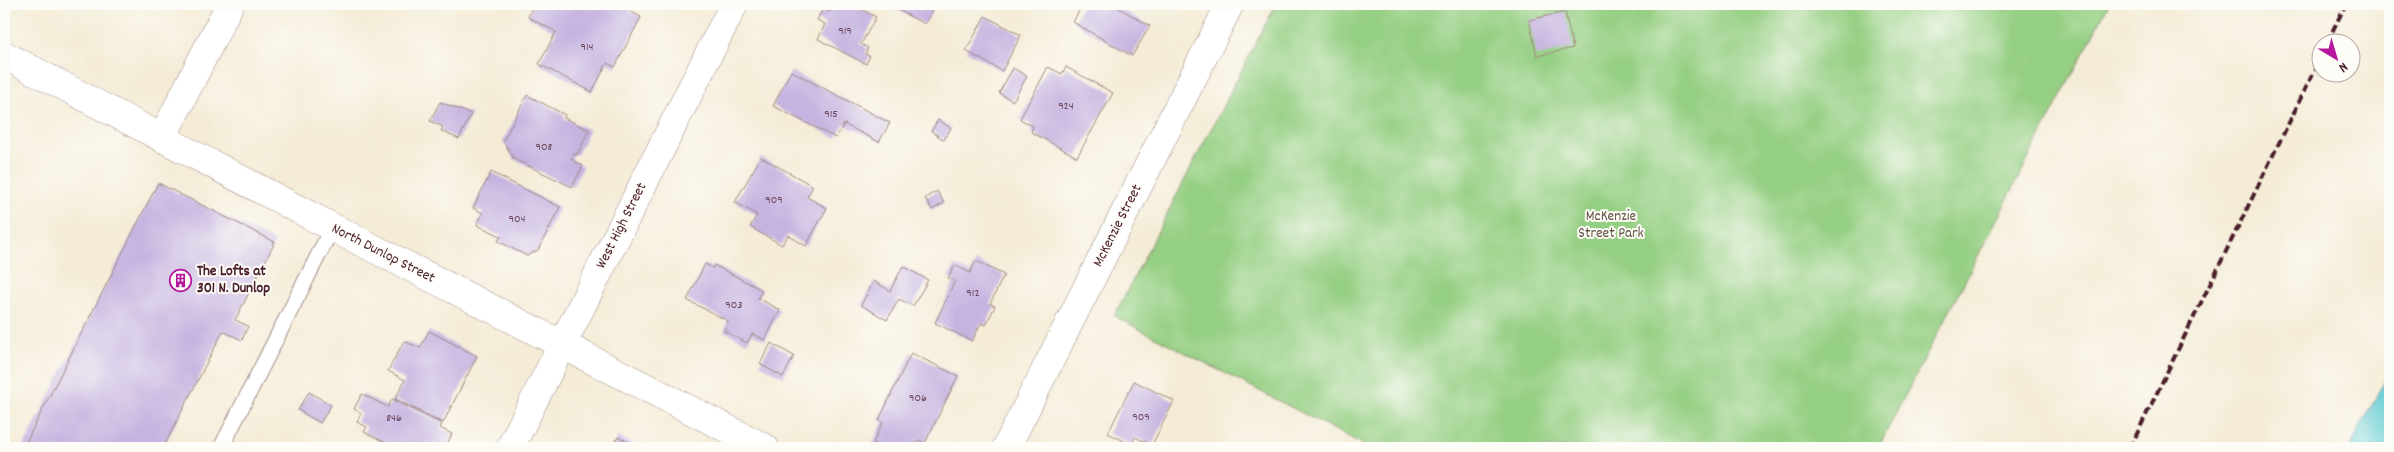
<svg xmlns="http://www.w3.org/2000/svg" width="2394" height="452" font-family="Dekko,sans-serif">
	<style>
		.green { fill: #95cf83; stroke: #707757 }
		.water { fill: #5ccad1; stroke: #53747e }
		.building { fill: #c5b3e0 }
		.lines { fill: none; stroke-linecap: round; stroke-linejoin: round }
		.lane-casing { stroke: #9f8681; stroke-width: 17 }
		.street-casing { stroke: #9f8681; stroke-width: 29 }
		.lane { stroke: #fff; stroke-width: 15 }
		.street { stroke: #fff; stroke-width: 28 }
		.rail { stroke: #4a1f2b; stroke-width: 4; stroke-dasharray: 8 4; stroke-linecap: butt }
		.labels { text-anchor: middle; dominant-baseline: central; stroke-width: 4; stroke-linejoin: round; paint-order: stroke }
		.number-label { font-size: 12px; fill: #694458 }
		.park-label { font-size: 15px; fill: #605445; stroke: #fdfcf7 }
		.street-label { font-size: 15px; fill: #4a1f2b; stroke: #fdfcf7 }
		.poi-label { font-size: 15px; font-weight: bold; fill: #4a1f2b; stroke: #fdfcf7; text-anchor: start }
	</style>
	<rect width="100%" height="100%" fill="#fdfcf7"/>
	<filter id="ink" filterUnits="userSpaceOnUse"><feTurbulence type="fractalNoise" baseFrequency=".02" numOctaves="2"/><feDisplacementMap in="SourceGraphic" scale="10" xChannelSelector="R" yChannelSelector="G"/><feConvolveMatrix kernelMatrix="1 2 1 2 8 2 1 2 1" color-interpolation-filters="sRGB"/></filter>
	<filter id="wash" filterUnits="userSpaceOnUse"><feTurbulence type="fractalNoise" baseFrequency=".0096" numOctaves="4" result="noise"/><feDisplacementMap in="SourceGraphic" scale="20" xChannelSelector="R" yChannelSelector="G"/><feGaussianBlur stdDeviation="1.12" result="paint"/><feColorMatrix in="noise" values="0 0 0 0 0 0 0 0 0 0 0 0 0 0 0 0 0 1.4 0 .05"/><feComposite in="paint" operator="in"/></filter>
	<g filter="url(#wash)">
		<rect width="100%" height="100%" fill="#f4ecd7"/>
		<polygon class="green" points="1276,4 2109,4 1878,448 1370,448 1114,316"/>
		<polygon class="water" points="2390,371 2390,448 2349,448"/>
		<g id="blocks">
			<g class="building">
				<polygon points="534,4 616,4 641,17 615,67 607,63 592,92 539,64 556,32 528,17"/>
				<polygon points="835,4 852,4 876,17 861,44 868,48 865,54 870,56 866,64 818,39 825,24 817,20 823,9 830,12"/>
				<polygon points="886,4 936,4 925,24"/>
				<polygon points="1083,4 1112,4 1150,26 1132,56 1073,22"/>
				<polygon points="1565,12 1573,48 1537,56 1529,20"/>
				<polygon points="985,16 1021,35 1002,71 966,51"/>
				<polygon points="1048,67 1062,74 1066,67 1113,93 1077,157 1031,132 1033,126 1020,119"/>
				<polygon points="1013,68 1027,76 1013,101 999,93"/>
				<polygon points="791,71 890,123 879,142 844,124 836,138 773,106"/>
				<polygon points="527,95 565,115 564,118 589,130 577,155 574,154 571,159 583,166 572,187 514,159 503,141"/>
				<polygon points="440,102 471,114 459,139 441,131 443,127 430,121"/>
				<polygon points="938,120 951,128 944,140 931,131"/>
				<polygon points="761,157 813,186 807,197 827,208 806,246 788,235 782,245 750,227 757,215 735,202"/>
				<polygon points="491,172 560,207 538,250 527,256 498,241 501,236 477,225 483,213 473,208"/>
				<polygon points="158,183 275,242 235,320 248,326 242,340 223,331 163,448 23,448"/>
				<polygon points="937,191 944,203 932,210 925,198"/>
				<polygon points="976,261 1004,275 990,304 995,306 986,325 981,323 972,341 935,323 955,281 948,278 955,265 970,273"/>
				<polygon points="705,264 713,268 714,265 762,290 758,298 780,310 765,340 752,334 747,343 724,331 728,321 687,300"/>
				<polygon points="903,266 928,280 913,306 899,299 887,320 861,305 874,281 890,291"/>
				<polygon points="429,331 477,356 443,423 395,399 405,380 388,371 404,341 420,348"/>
				<polygon points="771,343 794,356 783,377 760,364"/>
				<polygon points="911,353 958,376 925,443 918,440 914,448 884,448 873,443 883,422 879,420"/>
				<polygon points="1134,381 1174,401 1152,445 1135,437 1132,445 1108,433"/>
				<polygon points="309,392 331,405 320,423 298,410"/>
				<polygon points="362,394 388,407 392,399 442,424 440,428 452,434 445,448 397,448 364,432 367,427 357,422 361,413 354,409"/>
				<polygon points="618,437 633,444 631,448 612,448"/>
			</g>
		</g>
	</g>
	<g filter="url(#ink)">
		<use href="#blocks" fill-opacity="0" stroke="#9f8681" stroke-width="1"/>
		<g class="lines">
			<defs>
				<polyline id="lane" points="221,448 332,228"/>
				<g id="street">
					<polyline points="4,55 353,238 765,448"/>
					<polyline points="162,138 230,4"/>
					<polyline points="510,448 734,4"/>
					<polyline points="1006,448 1230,4"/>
				</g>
			</defs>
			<use href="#lane" class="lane-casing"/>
			<use href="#street" class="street-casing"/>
			<use href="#lane" class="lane"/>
			<use href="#street" class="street"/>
			<g class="rail">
				<polyline points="2327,42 2346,4"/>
				<polyline points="2130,448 2322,55"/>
			</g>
		</g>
	</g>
	<defs>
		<symbol id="building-ring" viewBox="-11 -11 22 22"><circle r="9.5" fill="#fdfcf7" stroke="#b5179e" stroke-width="1.5"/><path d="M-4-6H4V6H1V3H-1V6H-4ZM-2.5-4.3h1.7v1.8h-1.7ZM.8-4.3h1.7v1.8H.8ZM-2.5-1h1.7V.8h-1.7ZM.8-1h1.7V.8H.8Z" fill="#b5179e"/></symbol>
	</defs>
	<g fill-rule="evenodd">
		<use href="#building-ring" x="168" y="268" width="25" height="25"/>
	</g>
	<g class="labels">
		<g class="number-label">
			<text x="845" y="31">919</text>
			<text x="587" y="47">914</text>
			<text x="1066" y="106">924</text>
			<text x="831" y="114">915</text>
			<text x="544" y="147">908</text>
			<text x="774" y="200">909</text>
			<text x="517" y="219">904</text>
			<text x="973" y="293">912</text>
			<text x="734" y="305">903</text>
			<text x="918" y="398">906</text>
			<text x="1141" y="417">909</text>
			<text x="394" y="418">846</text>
		</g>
		<g class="park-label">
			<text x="1611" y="217">McKenzie<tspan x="1611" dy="17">Street Park</tspan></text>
		</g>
		<g class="street-label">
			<text transform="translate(622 226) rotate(-63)">West High Street</text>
			<text transform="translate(1118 226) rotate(-63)">McKenzie Street</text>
			<text transform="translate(383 254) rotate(27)">North Dunlop Street</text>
		</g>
		<g class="poi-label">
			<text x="197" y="272">The Lofts at<tspan x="197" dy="17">301 N. Dunlop</tspan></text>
		</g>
	</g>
	<rect width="2394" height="452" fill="none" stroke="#fdfcf7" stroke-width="20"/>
	<g transform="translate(2336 58) rotate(142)"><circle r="24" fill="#fdfcf7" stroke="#b5a4a5"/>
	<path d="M0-4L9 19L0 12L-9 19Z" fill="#b5179e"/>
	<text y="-8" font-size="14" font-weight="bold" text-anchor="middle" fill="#4a1f2b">N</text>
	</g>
</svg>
